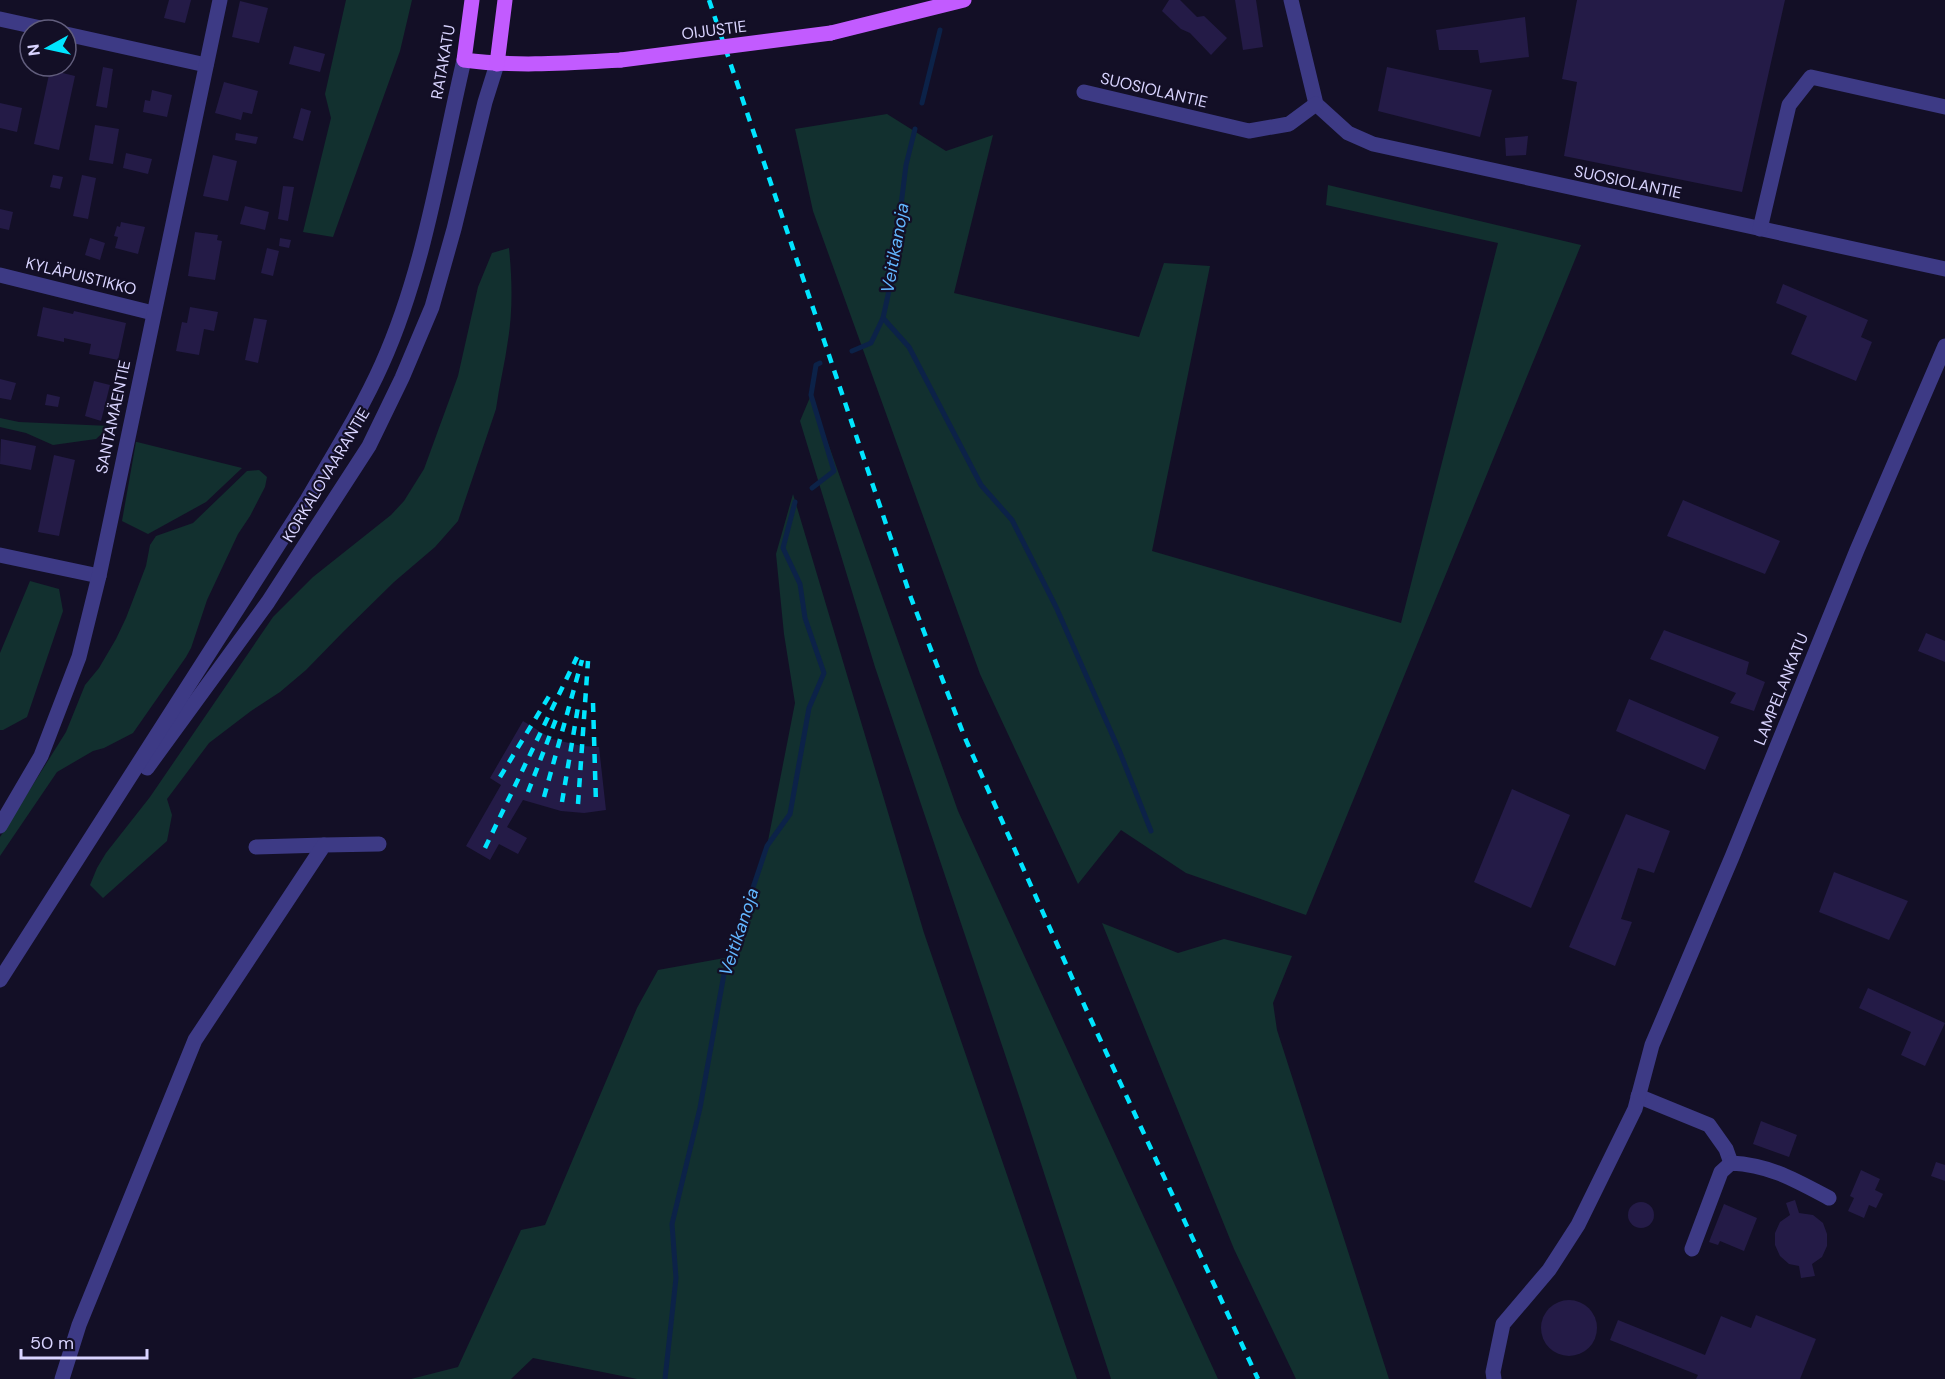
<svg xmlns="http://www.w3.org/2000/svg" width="1945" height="1379" font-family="'DM Sans',sans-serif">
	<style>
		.green { fill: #12302f }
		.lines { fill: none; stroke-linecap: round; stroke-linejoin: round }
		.stream { stroke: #0c2248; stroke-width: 5 }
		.building { fill: #241b47 }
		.minor { stroke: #3d3a85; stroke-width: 15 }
		.major { stroke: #c25bff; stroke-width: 15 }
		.rail { stroke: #00e5ff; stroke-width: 4.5; stroke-dasharray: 9 8; stroke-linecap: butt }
		.major-bridge { stroke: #c25bff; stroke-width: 15 }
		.labels { text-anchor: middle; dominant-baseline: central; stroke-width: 4.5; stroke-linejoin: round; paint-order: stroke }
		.street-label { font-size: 16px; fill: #d9d4ff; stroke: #130f26 }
		.water-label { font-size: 18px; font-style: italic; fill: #62b6ff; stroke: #130f26 }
	</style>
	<rect width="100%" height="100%" fill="#130f26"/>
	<g class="green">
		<polygon points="346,0 412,0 400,51 333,237 303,232 331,118 325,94"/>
		<polygon points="887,114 946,151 993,135 954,293 1139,337 1164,263 1210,266 1152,551 1401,623 1498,243 1326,205 1328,185 1581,245 1306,915 1186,873 1121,830 1078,884 980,674 813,211 795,129"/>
		<path d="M 509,248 C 512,278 513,310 508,340 C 505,363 499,386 496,409 L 458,521 L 435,547 L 394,582 L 343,632 L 306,670 L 280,692 L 251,711 L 209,743 L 167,799 L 172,815 L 167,841 L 103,898 L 90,885 L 97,868 L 106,853 L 150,797 L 273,617 L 313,577 L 391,515 L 404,501 L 424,469 L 458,376 L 478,287 L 492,253 Z"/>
		<polygon points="811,395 958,811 1218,1379 1111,1379 1020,1099 875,667 800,421"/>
		<polygon points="0,418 19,422 110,426 96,439 53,445 26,433 0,427"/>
		<polygon points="136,442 137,442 242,468 206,502 148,534 122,521"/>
		<polygon points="259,470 267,477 265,487 250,516 238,534 207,600 191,648 186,657 133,733 104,748 93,751 57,772 0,856 0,837 66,732 85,685 99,668 116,639 126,618 146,566 150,545 156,536 193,523 247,471"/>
		<polygon points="793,494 924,933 1077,1379 637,1379 533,1358 511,1379 411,1379 458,1367 521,1230 545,1225 637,1008 658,970 730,957 767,846 795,703 784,634 776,554"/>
		<polygon points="30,581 59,589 63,611 27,717 3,730 0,730 0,653"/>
		<polygon points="1102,923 1178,953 1224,939 1292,956 1273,1003 1277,1030 1389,1379 1296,1379 1234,1249"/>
	</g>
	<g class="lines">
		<g class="stream">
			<polyline points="922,103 940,30"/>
			<polyline points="883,318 909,347 981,485 1012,520 1056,607 1119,750 1151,831"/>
			<polyline points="852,351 871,343 883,318 892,277 906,165 915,129"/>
			<polyline points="812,488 834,471 811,395 816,365 820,363"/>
			<polyline points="665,1379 676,1278 672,1224 700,1108 724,974 767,846 790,814 809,708 824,673 805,618 800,584 783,548 795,502"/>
		</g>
	</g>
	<g class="building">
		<polygon points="169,0 191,0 185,23 164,18"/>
		<polygon points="1169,0 1180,0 1197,17 1204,16 1227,38 1211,55 1190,33 1181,29 1162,11"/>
		<polygon points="1235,0 1256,0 1263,47 1243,50"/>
		<polygon points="1577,0 1785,0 1742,192 1564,156 1577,82 1562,79"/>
		<polygon points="240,1 268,8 259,43 232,37"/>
		<polygon points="1525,17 1529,57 1480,63 1478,50 1439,50 1436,30"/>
		<polygon points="294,46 325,54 320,72 289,64"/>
		<polygon points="103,67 113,69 107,108 96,106"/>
		<polygon points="1387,67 1492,90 1480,137 1378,111"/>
		<polygon points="50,70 75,76 59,150 34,144"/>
		<polygon points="224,82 258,91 252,114 243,112 241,120 215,113"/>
		<polygon points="152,90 172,95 167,117 143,112 145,100 150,101"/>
		<polygon points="0,103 22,108 17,132 0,128"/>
		<polygon points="301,108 311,111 303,141 293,138"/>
		<polygon points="95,125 119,129 113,164 89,160"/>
		<polygon points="236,133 258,137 256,144 235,140"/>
		<polygon points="1528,136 1526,155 1506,156 1505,138"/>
		<polygon points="126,153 152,159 148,174 123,168"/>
		<polygon points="213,155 237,161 228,201 203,196"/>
		<polygon points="53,175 63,177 60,189 50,187"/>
		<polygon points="82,175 96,178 88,219 73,216"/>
		<polygon points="283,186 294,187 288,221 278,219"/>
		<polygon points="245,206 269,212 265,230 240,224"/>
		<polygon points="0,209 13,212 9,230 0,228"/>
		<polygon points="121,222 145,227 138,254 115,248 118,237 114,236 117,226 120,227"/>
		<polygon points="195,232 218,235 217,240 222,241 215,280 188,276"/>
		<polygon points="90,238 105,243 100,260 85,255"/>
		<polygon points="280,238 291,240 289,248 279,246"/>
		<polygon points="267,248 279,251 273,276 261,273"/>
		<polygon points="1783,284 1868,320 1861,337 1872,342 1856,381 1791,354 1807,316 1776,303"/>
		<polygon points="43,307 73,314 74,311 126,323 118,360 89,354 91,344 64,338 64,342 37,336"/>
		<polygon points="190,307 218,312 214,331 204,329 199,355 176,351 182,322 187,323"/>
		<polygon points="254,318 267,320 258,363 245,360"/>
		<polygon points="0,379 16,383 11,400 0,398"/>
		<polygon points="94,381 110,385 101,421 85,416"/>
		<polygon points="47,394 60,397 58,407 45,405"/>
		<polygon points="1,439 36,446 31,470 0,464"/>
		<polygon points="54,455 75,460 59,536 38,532"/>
		<polygon points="1683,500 1780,541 1765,574 1667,536"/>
		<polygon points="1664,630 1749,662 1746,674 1765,682 1754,711 1730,703 1736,693 1650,659"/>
		<polygon points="1926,633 1945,641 1945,662 1918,651"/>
		<polygon points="1629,699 1719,737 1705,770 1616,731"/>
		<polygon points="523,721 552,739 582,746 599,747 606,810 584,813 561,811 523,800 507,827 527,838 518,854 499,844 490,860 466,846 501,785 490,778"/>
		<polygon points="1512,789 1570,815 1531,908 1474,882"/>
		<polygon points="1626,814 1670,831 1654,873 1638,868 1621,919 1632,922 1615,966 1569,947"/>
		<polygon points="1834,872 1908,901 1889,940 1819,912"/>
		<polygon points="1868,988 1945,1023 1925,1066 1901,1055 1911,1032 1859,1008"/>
		<polygon points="1761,1121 1797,1135 1789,1157 1753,1144"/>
		<polygon points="1936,1162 1945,1165 1945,1181 1931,1176"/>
		<polygon points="1861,1170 1880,1179 1875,1190 1883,1194 1876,1208 1869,1205 1864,1218 1848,1211 1854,1198 1850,1196"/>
		<polygon points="1795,1200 1799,1213 1813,1215 1823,1223 1827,1234 1827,1246 1822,1257 1812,1264 1815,1276 1801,1278 1799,1266 1789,1264 1780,1256 1775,1245 1775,1233 1780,1222 1790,1215 1786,1203"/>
		<circle cx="1641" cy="1215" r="13"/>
		<polygon points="1724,1204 1757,1218 1744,1251 1720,1241 1718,1245 1709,1242"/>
		<circle cx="1569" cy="1328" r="28"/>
		<polygon points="1756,1315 1816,1339 1800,1379 1696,1379 1698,1375 1610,1340 1618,1320 1705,1355 1721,1316 1751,1328"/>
	</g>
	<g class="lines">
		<g class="minor">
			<polyline points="1291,0 1316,104 1348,133 1373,144 1945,269"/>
			<polyline points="0,19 50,30"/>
			<polyline points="66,34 206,65"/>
			<polyline points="1084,92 1249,131 1289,124 1316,104"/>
			<polyline points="1760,229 1789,105 1811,77 1945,107"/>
			<polyline points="0,275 153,313"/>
			<polyline points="0,555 99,576"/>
			<polyline points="147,768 268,602 369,446 402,378 432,307 454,229 485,102 497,64"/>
			<polyline points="0,826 41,756 79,657 99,576 220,0"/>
			<polyline points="256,847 324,845"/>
			<path d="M 0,980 L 307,500 C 333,455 361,411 382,364 C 425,268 440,162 464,60"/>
			<polyline points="1638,1096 1709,1125 1726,1149 1731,1163"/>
			<path d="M 1692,1249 L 1721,1172 L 1731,1163 C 1770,1165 1795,1180 1829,1198"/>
			<polyline points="62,1379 79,1325 195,1040 324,845 379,844"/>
			<polyline points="1494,1379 1493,1372 1503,1324 1549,1270 1578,1225 1635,1109 1652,1045 1732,857 1857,550 1945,346"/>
		</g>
		<g class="major">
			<path d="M 472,0 L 464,60 C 516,67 568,63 621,60"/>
			<polyline points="831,33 964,0"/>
			<polyline points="497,64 505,0"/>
		</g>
		<g class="rail">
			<polyline points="709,0 911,598 965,738 1086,1009 1258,1379"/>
			<polyline points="593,703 596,804"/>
			<polyline points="500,777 551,693"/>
			<polyline points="528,792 558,714"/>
			<polyline points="544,797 582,660"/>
			<polyline points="562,802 578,707"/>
			<polyline points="578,804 588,661"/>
			<polyline points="485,848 577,657"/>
		</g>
		<polyline class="major-bridge" points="621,60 831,33"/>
	</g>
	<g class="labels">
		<g class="street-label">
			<text transform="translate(714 30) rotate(-7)">OIJUSTIE</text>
			<text transform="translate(443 62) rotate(-80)">RATAKATU</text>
			<text transform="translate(1154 90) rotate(13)">SUOSIOLANTIE</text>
			<text transform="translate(1628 182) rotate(12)">SUOSIOLANTIE</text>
			<text transform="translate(81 276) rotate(14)">KYLÄPUISTIKKO</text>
			<text transform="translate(113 417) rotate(-78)">SANTAMÄENTIE</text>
			<text transform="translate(326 475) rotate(-59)">KORKALOVAARANTIE</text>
			<text transform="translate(1781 689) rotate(-68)">LAMPELANKATU</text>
		</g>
		<g class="water-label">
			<text transform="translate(895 248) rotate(-80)">Veitikanoja</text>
			<text transform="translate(739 932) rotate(-72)">Veitikanoja</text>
		</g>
	</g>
	<g transform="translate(48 48) rotate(262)"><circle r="28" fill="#130f26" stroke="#625e7d" stroke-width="1.5"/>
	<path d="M0-4.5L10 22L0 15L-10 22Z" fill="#00e5ff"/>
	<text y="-9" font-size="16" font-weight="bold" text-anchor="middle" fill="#d9d4ff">N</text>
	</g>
	<path d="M21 1349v9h126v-9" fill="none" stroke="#d9d4ff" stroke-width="3"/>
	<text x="30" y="1349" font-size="18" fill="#d9d4ff" stroke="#130f26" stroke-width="4.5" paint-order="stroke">50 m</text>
</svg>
